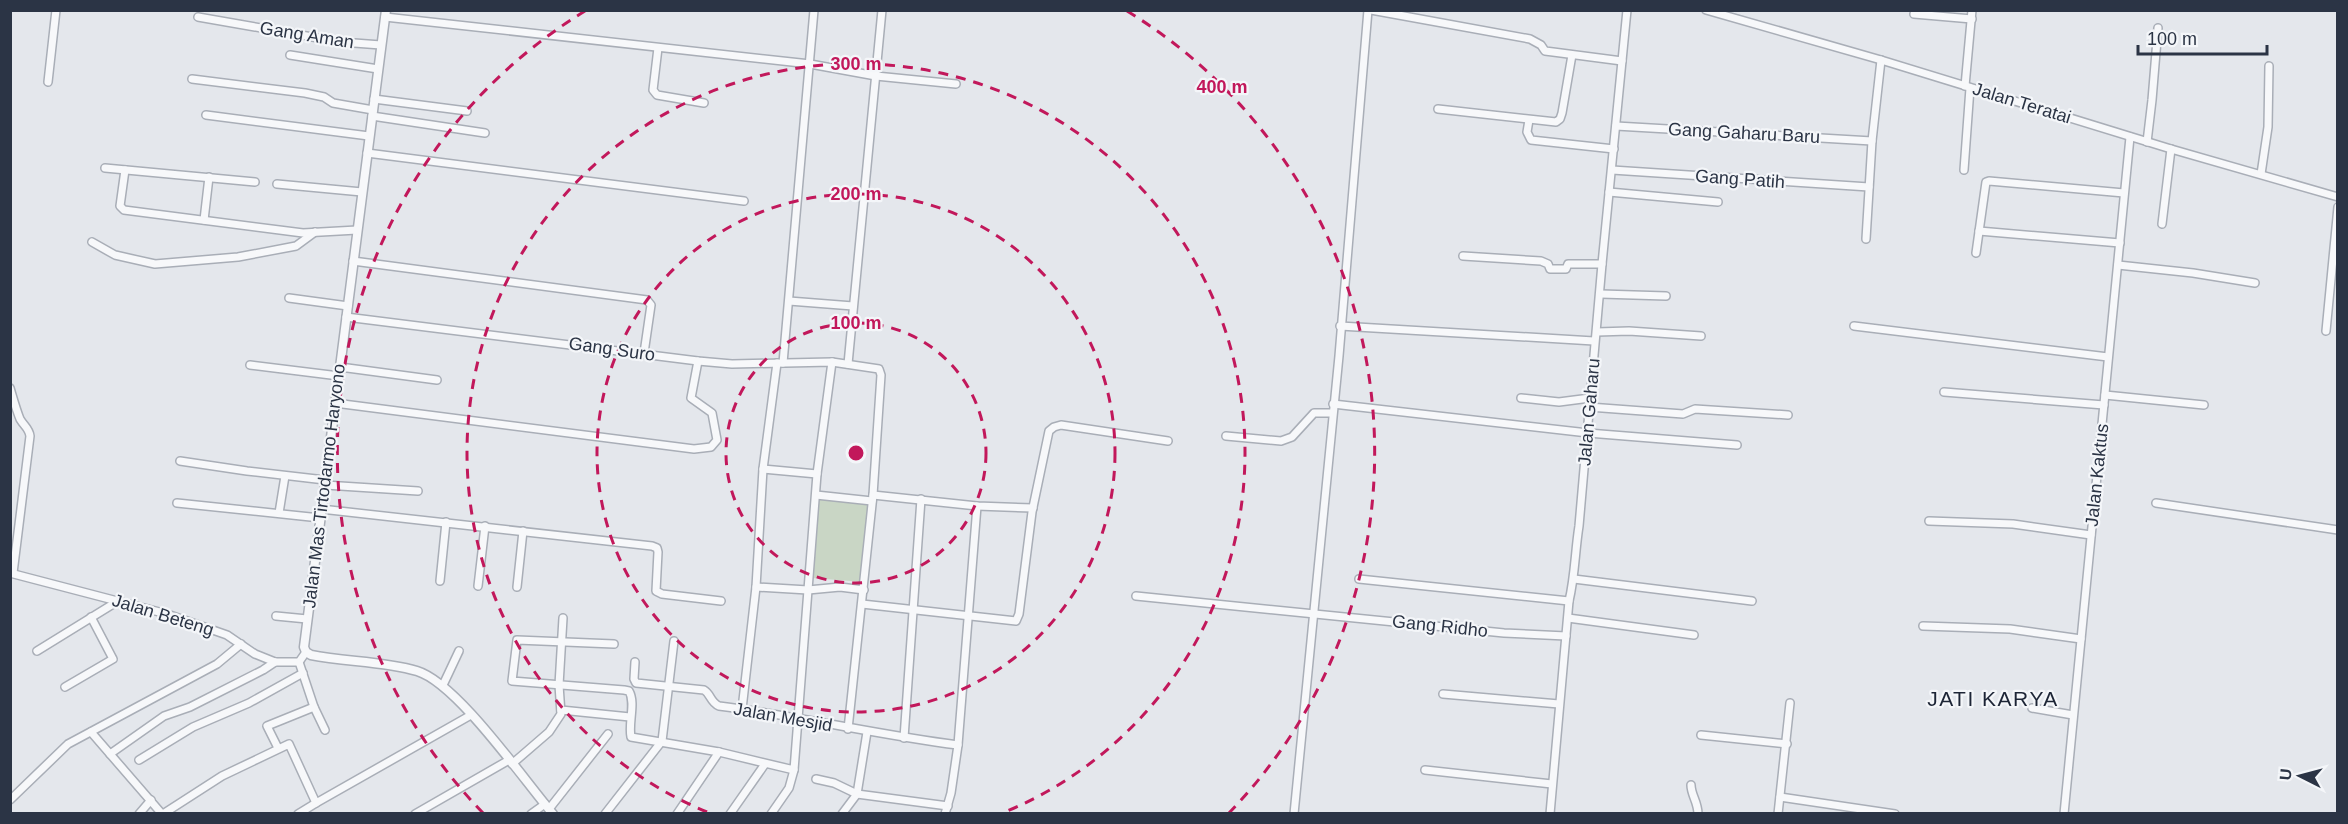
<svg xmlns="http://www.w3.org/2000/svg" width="2348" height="824" font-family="Helvetica,sans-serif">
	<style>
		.green { fill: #c9d6c5 }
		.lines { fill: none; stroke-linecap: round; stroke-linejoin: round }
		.minor-casing { stroke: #a9aeb7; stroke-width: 10 }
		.tertiary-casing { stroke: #a9aeb7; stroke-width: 11 }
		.minor { stroke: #f7f8fa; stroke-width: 7 }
		.tertiary { stroke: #f7f8fa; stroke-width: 8 }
		.ring { fill: none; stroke: #c2185b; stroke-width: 3; stroke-dasharray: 10 8 }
		.labels { text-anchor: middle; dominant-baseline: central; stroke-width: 4.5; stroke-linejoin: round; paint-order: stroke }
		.street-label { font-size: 18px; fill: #2b3445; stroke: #f4f6f9 }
		.quarter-label { font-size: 21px; letter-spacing: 1.5px; fill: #1d2536; stroke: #f4f6f9 }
		.centre { fill: #c2185b; stroke: #f4f6f9; stroke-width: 3 }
		.ring-label { font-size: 18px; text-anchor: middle; font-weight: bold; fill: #c2185b; stroke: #f4f6f9; stroke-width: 4.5; stroke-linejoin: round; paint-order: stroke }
	</style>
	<rect width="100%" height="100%" fill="#e4e7ec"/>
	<polygon class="green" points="819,499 870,503 863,582 812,578"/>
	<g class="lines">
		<defs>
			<g id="minor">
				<polyline points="1371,10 1530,39 1541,45 1545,51 1553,52 1622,61"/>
				<polyline points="1706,10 1881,60 2171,149 2338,197"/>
				<polyline points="1914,14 1972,19"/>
				<polyline points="198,17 341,42 381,45"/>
				<polyline points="385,17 810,64 876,76 956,84"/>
				<polyline points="658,48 653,90 657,95 704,103"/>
				<polyline points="290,55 378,69"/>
				<polyline points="192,79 305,93 324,97 333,103 373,110"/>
				<polyline points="48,82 56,10"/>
				<polyline points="1965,86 1972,10"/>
				<polyline points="374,99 467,111"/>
				<polyline points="1438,109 1556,122 1560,119 1562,113 1572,55"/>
				<polyline points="206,115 369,136"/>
				<polyline points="372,116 485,133"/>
				<polyline points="1529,120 1527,132 1531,140 1614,149"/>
				<polyline points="1616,126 1872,141"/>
				<polyline points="2147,142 2152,100 2158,28"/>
				<polyline points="367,153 744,201"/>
				<polyline points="105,168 255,182"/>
				<polyline points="125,170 120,206 124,210 303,233 357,230"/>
				<polyline points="1612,170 1869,187"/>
				<polyline points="1964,170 1970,88"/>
				<polyline points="2261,174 2268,127 2269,66"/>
				<polyline points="277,184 362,192"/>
				<polyline points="1609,192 1718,202"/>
				<polyline points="204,220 209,177"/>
				<polyline points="2162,224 2171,149"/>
				<polyline points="1979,231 2120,243"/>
				<polyline points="1866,239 1872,141 1881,60"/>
				<polyline points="92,242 115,255 155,264 238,257 296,246 315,232"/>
				<polyline points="1976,253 1986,182 1989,181 2124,193"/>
				<polyline points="1463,256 1541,261 1548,264 1550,269 1566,269 1568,264 1602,264"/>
				<polyline points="353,261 647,300 651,305 644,353"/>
				<polyline points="2118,265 2193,273 2255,283"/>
				<polyline points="1601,294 1666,296"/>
				<polyline points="289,298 348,306"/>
				<polyline points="789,301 853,306"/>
				<polyline points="346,317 698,361 732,364 832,362 879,369 881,375 873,495 848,729"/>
				<polyline points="1340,326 1594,341"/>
				<polyline points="1854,326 2108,357"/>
				<polyline points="2326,331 2338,207"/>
				<polyline points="1597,332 1629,331 1701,336"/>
				<polyline points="783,363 814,10"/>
				<polyline points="848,364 882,10"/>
				<polyline points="250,365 339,376"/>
				<polyline points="340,367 437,380"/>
				<path d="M 10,388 C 13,398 16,409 20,419 C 24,426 29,428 30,436 L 13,573"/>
				<polyline points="1944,392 2104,405"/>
				<polyline points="2105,395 2204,405"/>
				<polyline points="1521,398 1559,402 1590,398"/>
				<polyline points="335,403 694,449 711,447 717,440 712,413 691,398 698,361"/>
				<polyline points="1333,404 1588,433 1737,445"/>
				<polyline points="1589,407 1683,414 1695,409 1788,415"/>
				<polyline points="1226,436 1281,441 1292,437 1314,413 1332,413"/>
				<polyline points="180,461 247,471 325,480"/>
				<polyline points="763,469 817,474"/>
				<polyline points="325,485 418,491"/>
				<polyline points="816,495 872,501"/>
				<polyline points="873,495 977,506 1033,508"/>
				<polyline points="177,503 320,518"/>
				<polyline points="2156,503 2338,530"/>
				<polyline points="321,509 652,546 657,548 658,552 656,591 662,594 721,601"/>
				<polyline points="279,513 285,476"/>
				<polyline points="1929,521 2013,524 2091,535"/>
				<polyline points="10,573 167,614 227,635 255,654 275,662 299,662 306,652"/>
				<polyline points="1359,579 1569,601"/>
				<polyline points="1574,579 1752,601"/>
				<polyline points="440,581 446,522"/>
				<polyline points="478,586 485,526"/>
				<polyline points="517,587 523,531"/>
				<polyline points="756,587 808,590 840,587 864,590"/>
				<polyline points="1136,596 1504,633 1566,636"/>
				<polyline points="862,604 1016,621 1019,614 1032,512 1049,431 1054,427 1061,425 1168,441"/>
				<polyline points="276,616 307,619"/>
				<polyline points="1568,618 1694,635"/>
				<polyline points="1923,626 2010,629 2081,639"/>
				<path d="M 614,644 L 517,640 L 512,681 L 624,690 L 629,691 C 636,703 628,723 631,737 L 719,752 L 794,770 L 817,474 L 832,362"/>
				<polyline points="37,651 118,601"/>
				<polyline points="299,662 314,707 325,730"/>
				<path d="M 635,662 L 634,679 L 636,683 L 704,690 C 711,694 710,702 719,706 C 799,716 878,735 958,745"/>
				<polyline points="443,685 459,651"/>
				<polyline points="65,687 113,659 91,617"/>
				<polyline points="1443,694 1559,704"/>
				<polyline points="2032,708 2073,715"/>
				<polyline points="742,709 756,587 763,469 777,363"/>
				<polyline points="561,710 630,717"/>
				<polyline points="91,732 162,814"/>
				<polyline points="1701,735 1787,744"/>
				<polyline points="904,738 921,499"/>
				<polyline points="278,748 267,726 314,707"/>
				<polyline points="110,754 164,716 190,707 263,670 275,662"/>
				<polyline points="139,760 193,727 249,703 303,673"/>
				<polyline points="512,764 549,732 561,714 559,685 563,618"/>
				<polyline points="1425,770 1552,784"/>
				<polyline points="816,779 834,783 857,794 948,806"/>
				<path d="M 1691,785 C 1691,795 1698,802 1698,814"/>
				<polyline points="1780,797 1895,814"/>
				<polyline points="10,800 68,744 217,664 241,644"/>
				<polyline points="549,809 608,734"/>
				<polyline points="139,814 151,800"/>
				<polyline points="163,814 222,776 289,744 316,803 471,715"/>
				<polyline points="298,814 316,803"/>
				<polyline points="415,814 509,760"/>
				<polyline points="531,814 545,804"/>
				<polyline points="605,814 662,741 674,641"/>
				<polyline points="677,814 719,752"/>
				<polyline points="730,814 765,764"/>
				<polyline points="771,814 789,788 794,770"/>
				<polyline points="842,814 857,794 867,732"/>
				<polyline points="945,814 951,793 958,745 977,506"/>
				<polyline points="1294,814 1339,356 1368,10"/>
				<path d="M 1550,814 L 1569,601 C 1575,576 1575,551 1579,526 L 1602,264 L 1627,10"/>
				<polyline points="1778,814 1790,703"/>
				<polyline points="2064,814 2130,137"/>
			</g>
			<path id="tertiary" d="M 386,10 L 304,647 L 306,652 L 311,655 C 346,662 383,661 417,671 C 457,683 523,779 553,814"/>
		</defs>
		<use href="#minor" class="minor-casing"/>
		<use href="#tertiary" class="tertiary-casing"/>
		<use href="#minor" class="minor"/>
		<use href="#tertiary" class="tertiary"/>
	</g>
	<g class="ring">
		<circle cx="856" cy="453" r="130"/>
		<circle cx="856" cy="453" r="259"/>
		<path d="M707 812A389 389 0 1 1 1005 812"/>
		<path d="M483 813A518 518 0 0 1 585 11M1127 11A518 518 0 0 1 1229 813"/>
	</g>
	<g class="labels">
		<g class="street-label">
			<text transform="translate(307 35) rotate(9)">Gang Aman</text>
			<text transform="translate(2022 103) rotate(17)">Jalan Teratai</text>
			<text transform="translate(1744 133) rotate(3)">Gang Gaharu Baru</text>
			<text transform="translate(1740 179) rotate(4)">Gang Patih</text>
			<text transform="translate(612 349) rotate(8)">Gang Suro</text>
			<text transform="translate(1589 412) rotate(-85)">Jalan Gaharu</text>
			<text transform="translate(2097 475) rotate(-84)">Jalan Kaktus</text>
			<text transform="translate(324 486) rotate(-83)">Jalan Mas Tirtodarmo Haryono</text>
			<text transform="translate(163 615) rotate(17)">Jalan Beteng</text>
			<text transform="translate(1440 626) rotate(6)">Gang Ridho</text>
			<text transform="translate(783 717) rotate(10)">Jalan Mesjid</text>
		</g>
		<g class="quarter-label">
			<text x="1993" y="698">JATI KARYA</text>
		</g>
	</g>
	<circle cx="856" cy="453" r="9" class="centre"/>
	<g class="ring-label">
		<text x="856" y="70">300 m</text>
		<text x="1222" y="93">400 m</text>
		<text x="856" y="200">200 m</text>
		<text x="856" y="329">100 m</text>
	</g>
	<rect width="2348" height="824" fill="none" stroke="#2b3445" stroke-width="24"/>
	<g transform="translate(2300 776) rotate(276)" stroke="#f4f6f9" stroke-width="4.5" paint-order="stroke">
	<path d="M0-4.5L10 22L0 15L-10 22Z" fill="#2b3445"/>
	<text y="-9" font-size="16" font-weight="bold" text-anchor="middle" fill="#2b3445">U</text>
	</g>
	<path d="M2138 45v9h129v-9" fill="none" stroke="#2b3445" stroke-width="3"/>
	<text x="2147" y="45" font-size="18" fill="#2b3445" stroke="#f4f6f9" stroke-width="4.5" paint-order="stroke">100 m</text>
</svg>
